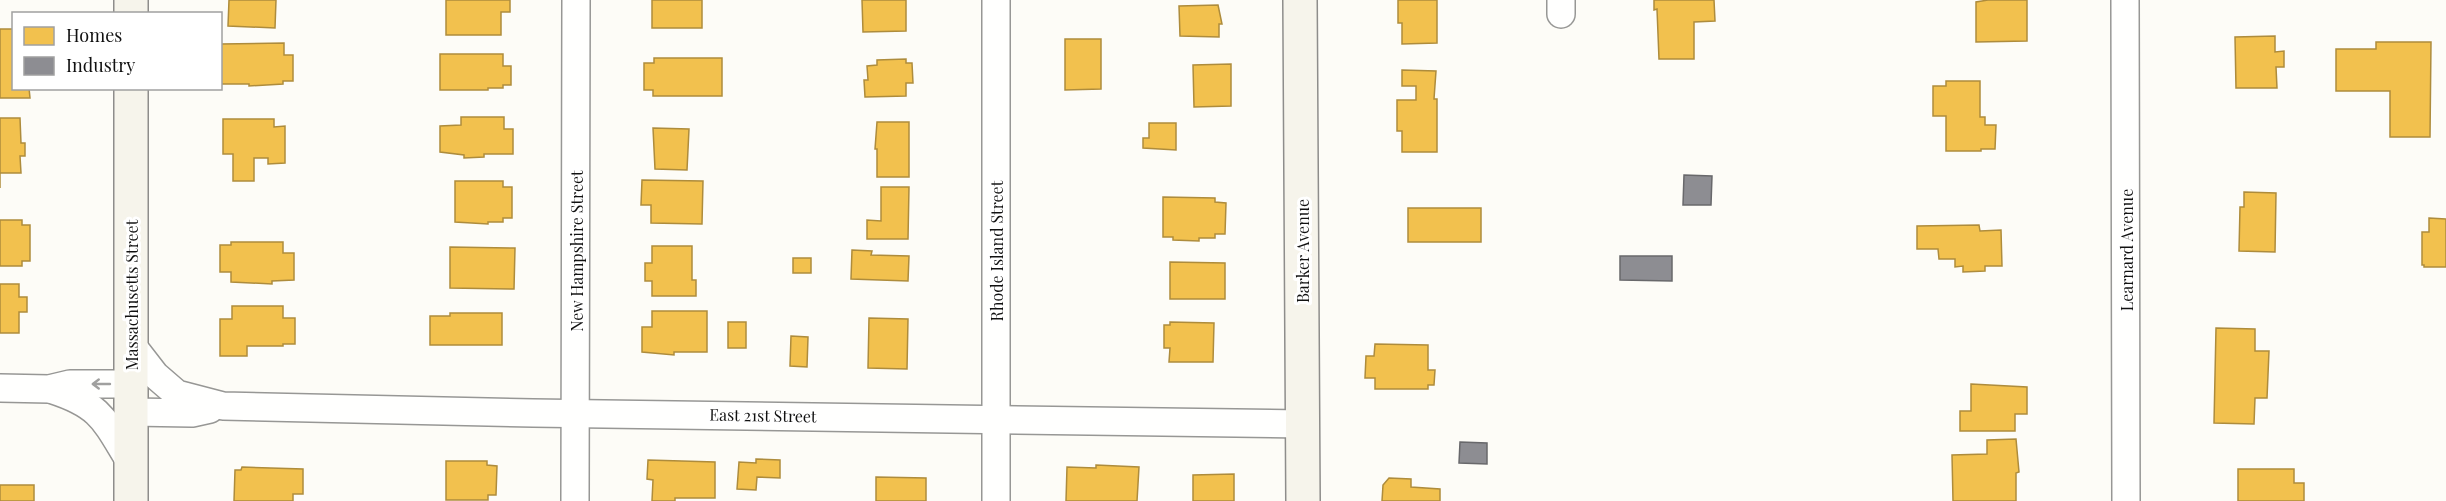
<svg xmlns="http://www.w3.org/2000/svg" width="2446" height="501" font-family="'Playfair Display',serif">
	<style>
		.homes { fill: #f2c14e; stroke: #ae8c3c; stroke-width: 1.5 }
		.industry { fill: #8d8d92; stroke: #68686b; stroke-width: 1.5 }
		.lines { fill: none; stroke-linecap: round; stroke-linejoin: round }
		.street-casing { stroke: #979795; stroke-width: 30 }
		.secondary-casing { stroke: #8e8d8b; stroke-width: 36 }
		.street { stroke: #fffffe; stroke-width: 27 }
		.secondary { stroke: #f6f4eb; stroke-width: 33 }
		.oneway { stroke: #a0a09f }
		.labels { text-anchor: middle; dominant-baseline: central; stroke-width: 6; stroke-linejoin: round; paint-order: stroke }
		.street-label { font-size: 16px; fill: #111; stroke: #fff }
	</style>
	<rect width="100%" height="100%" fill="#fdfcf7"/>
	<g class="homes">
		<polygon points="229,0 276,0 275,28 228,26"/>
		<polygon points="446,0 510,0 510,12 501,12 501,35 446,35"/>
		<rect x="652" y="0" width="50" height="28"/>
		<polygon points="862,0 906,0 906,31 863,32"/>
		<polygon points="1398,0 1437,0 1437,43 1402,44 1402,23 1398,23"/>
		<polygon points="1654,0 1714,0 1715,21 1694,22 1694,59 1659,59 1657,9 1654,10"/>
		<polygon points="1988,0 2027,0 2027,41 1976,42 1976,2"/>
		<polygon points="1218,5 1222,24 1219,24 1219,37 1180,36 1179,6"/>
		<polygon points="0,29 14,29 14,88 29,88 30,98 0,98"/>
		<polygon points="2275,36 2275,52 2284,51 2284,67 2276,67 2277,88 2236,88 2235,37"/>
		<polygon points="1065,39 1101,39 1101,89 1065,90"/>
		<polygon points="2376,42 2431,42 2430,137 2390,137 2390,91 2336,91 2336,49 2376,49"/>
		<polygon points="284,43 284,55 293,55 293,81 283,81 283,84 249,86 249,84 221,84 221,44"/>
		<polygon points="440,54 503,54 503,66 511,66 511,85 503,85 503,88 488,88 488,90 440,90"/>
		<polygon points="654,58 722,58 722,96 653,96 653,90 644,90 644,63 654,63"/>
		<polygon points="906,59 906,63 912,63 913,83 906,83 906,96 865,97 864,80 868,80 867,66 877,65 877,60"/>
		<polygon points="1231,64 1231,106 1194,107 1193,65"/>
		<polygon points="1402,70 1436,71 1434,99 1437,99 1437,152 1402,152 1402,131 1397,131 1397,100 1416,100 1416,86 1402,86"/>
		<polygon points="1946,81 1980,81 1980,117 1985,117 1985,125 1996,125 1995,149 1981,149 1981,151 1946,151 1946,116 1933,116 1933,86 1946,86"/>
		<polygon points="461,117 504,117 504,129 513,129 513,154 484,154 484,157 464,158 464,155 440,152 440,126 461,125"/>
		<polygon points="0,118 20,118 21,143 25,143 25,156 20,156 21,173 0,173 0,188"/>
		<polygon points="223,119 274,119 274,127 285,126 285,163 268,164 268,158 254,158 254,181 233,181 233,154 223,154"/>
		<polygon points="877,122 909,122 909,177 877,177 877,149 875,149"/>
		<polygon points="1149,123 1176,123 1176,150 1143,148 1143,138 1149,138"/>
		<polygon points="653,128 689,129 687,170 655,169"/>
		<polygon points="642,180 703,181 702,224 651,223 651,205 641,205"/>
		<polygon points="455,181 503,181 503,187 512,187 512,218 503,218 503,222 488,222 488,224 455,222"/>
		<polygon points="881,187 909,187 908,239 867,239 867,220 881,221"/>
		<polygon points="2244,192 2276,193 2275,252 2239,251 2240,207 2244,207"/>
		<polygon points="1163,197 1215,198 1215,202 1226,203 1225,234 1215,234 1215,238 1199,238 1199,241 1173,240 1173,237 1163,237"/>
		<rect x="1408" y="208" width="73" height="34"/>
		<polygon points="2429,218 2446,219 2446,267 2424,267 2424,265 2422,265 2422,232 2429,232"/>
		<polygon points="0,220 22,220 22,225 30,225 30,261 22,261 22,266 0,266"/>
		<polygon points="1979,225 1980,231 2001,230 2002,266 1985,266 1985,271 1963,272 1963,266 1955,267 1955,259 1939,259 1938,249 1917,249 1917,226"/>
		<polygon points="231,242 283,242 283,253 294,253 294,280 272,281 272,284 231,282 231,272 220,272 220,245 231,245"/>
		<polygon points="652,246 692,246 692,280 696,280 696,296 652,296 652,281 645,281 645,263 652,263"/>
		<polygon points="450,247 515,248 514,289 450,288"/>
		<polygon points="852,250 872,251 871,255 909,256 908,281 851,279"/>
		<rect x="793" y="258" width="18" height="15"/>
		<polygon points="1170,262 1225,263 1225,299 1170,299"/>
		<polygon points="0,284 19,284 19,297 27,297 27,312 19,312 19,333 0,333"/>
		<polygon points="232,306 283,306 283,318 295,318 295,344 283,344 283,346 247,346 247,356 220,356 220,319 232,319"/>
		<polygon points="652,311 707,311 707,352 674,352 674,355 642,352 642,327 652,327"/>
		<polygon points="450,313 502,313 502,345 430,345 430,316 450,316"/>
		<polygon points="869,318 908,319 907,369 868,368"/>
		<rect x="728" y="322" width="18" height="26"/>
		<polygon points="1170,322 1214,323 1213,362 1169,362 1170,348 1164,348 1164,325 1170,325"/>
		<polygon points="2216,328 2255,329 2255,351 2269,351 2267,398 2255,398 2254,424 2214,423"/>
		<polygon points="791,336 808,337 807,367 790,366"/>
		<polygon points="1375,344 1428,345 1428,370 1435,370 1434,385 1428,385 1428,389 1375,389 1375,378 1365,378 1366,356 1374,356"/>
		<polygon points="1971,384 2027,387 2027,414 2015,414 2015,431 1960,431 1960,411 1971,411"/>
		<polygon points="2016,439 2019,472 2016,473 2016,501 1953,501 1952,455 1987,454 1987,440"/>
		<polygon points="756,459 780,460 780,478 757,477 756,490 737,489 739,462 756,463"/>
		<polygon points="648,460 715,462 715,498 675,498 675,501 652,501 653,480 647,479"/>
		<polygon points="446,461 487,461 487,465 497,466 496,495 488,495 488,500 446,500"/>
		<polygon points="1096,465 1139,467 1137,501 1066,501 1067,467 1096,468"/>
		<polygon points="242,467 303,469 303,494 293,494 293,501 234,501 235,470 241,470"/>
		<polygon points="2238,469 2294,469 2294,483 2304,483 2304,501 2238,501"/>
		<polygon points="1234,474 1234,501 1193,501 1193,475"/>
		<polygon points="876,477 926,478 926,501 876,501"/>
		<polygon points="1389,478 1411,479 1411,487 1440,489 1440,501 1382,501 1383,485"/>
		<rect x="0" y="485" width="34" height="16"/>
	</g>
	<g class="industry">
		<polygon points="1684,175 1712,176 1711,205 1683,205"/>
		<polygon points="1620,256 1672,256 1672,281 1620,280"/>
		<polygon points="1460,442 1487,443 1487,464 1459,463"/>
	</g>
	<g class="lines">
		<defs>
			<g id="street">
				<polyline points="1561,0 1561,14"/>
				<polyline points="2125,0 2126,501"/>
				<polyline points="131,344 155,375 177,394 223,406 533,413 1303,424"/>
				<polyline points="0,388 49,389 70,384 131,384"/>
				<path d="M 53,390 C 102,406 105,421 131,463"/>
				<polyline points="131,412 192,413 210,409"/>
				<polyline points="575,501 576,0"/>
				<polyline points="996,501 996,0"/>
			</g>
			<g id="secondary">
				<polyline points="131,0 131,14"/>
				<polyline points="1300,0 1303,501"/>
				<polyline points="131,501 131,88"/>
			</g>
		</defs>
		<use href="#street" class="street-casing"/>
		<use href="#secondary" class="secondary-casing"/>
		<use href="#street" class="street"/>
		<use href="#secondary" class="secondary"/>
	</g>
	<defs><path id="oneway-shaft" d="M-6 0H5M1.5-3L5.5 0L1.5 3" fill="none" stroke-width="1.6" stroke-linecap="round" stroke-linejoin="round" transform="scale(1.5)"/></defs>
	<use class="oneway" href="#oneway-shaft" transform="translate(101 384) rotate(180)"/>
	<g class="labels">
		<g class="street-label">
			<text transform="translate(2126 250) rotate(-90)">Learnard Avenue</text>
			<text transform="translate(576 251) rotate(-90)">New Hampshire Street</text>
			<text transform="translate(996 251) rotate(-90)">Rhode Island Street</text>
			<text transform="translate(1302 251) rotate(-90)">Barker Avenue</text>
			<text transform="translate(131 295) rotate(-90)">Massachusetts Street</text>
			<text transform="translate(763 415) rotate(1)">East 21st Street</text>
		</g>
	</g>
	<rect x="12" y="12" width="210" height="78" fill="#ffffff" stroke="#a0a0a0" stroke-width="1.5"/>
	<rect x="24" y="27" width="30" height="18" fill="#f2c14e" stroke="#a0a0a0" stroke-width="1.5"/>
	<text x="66" y="42" font-size="18" fill="#111111">Homes</text>
	<rect x="24" y="57" width="30" height="18" fill="#8d8d92" stroke="#a0a0a0" stroke-width="1.5"/>
	<text x="66" y="72" font-size="18" fill="#111111">Industry</text>
</svg>
